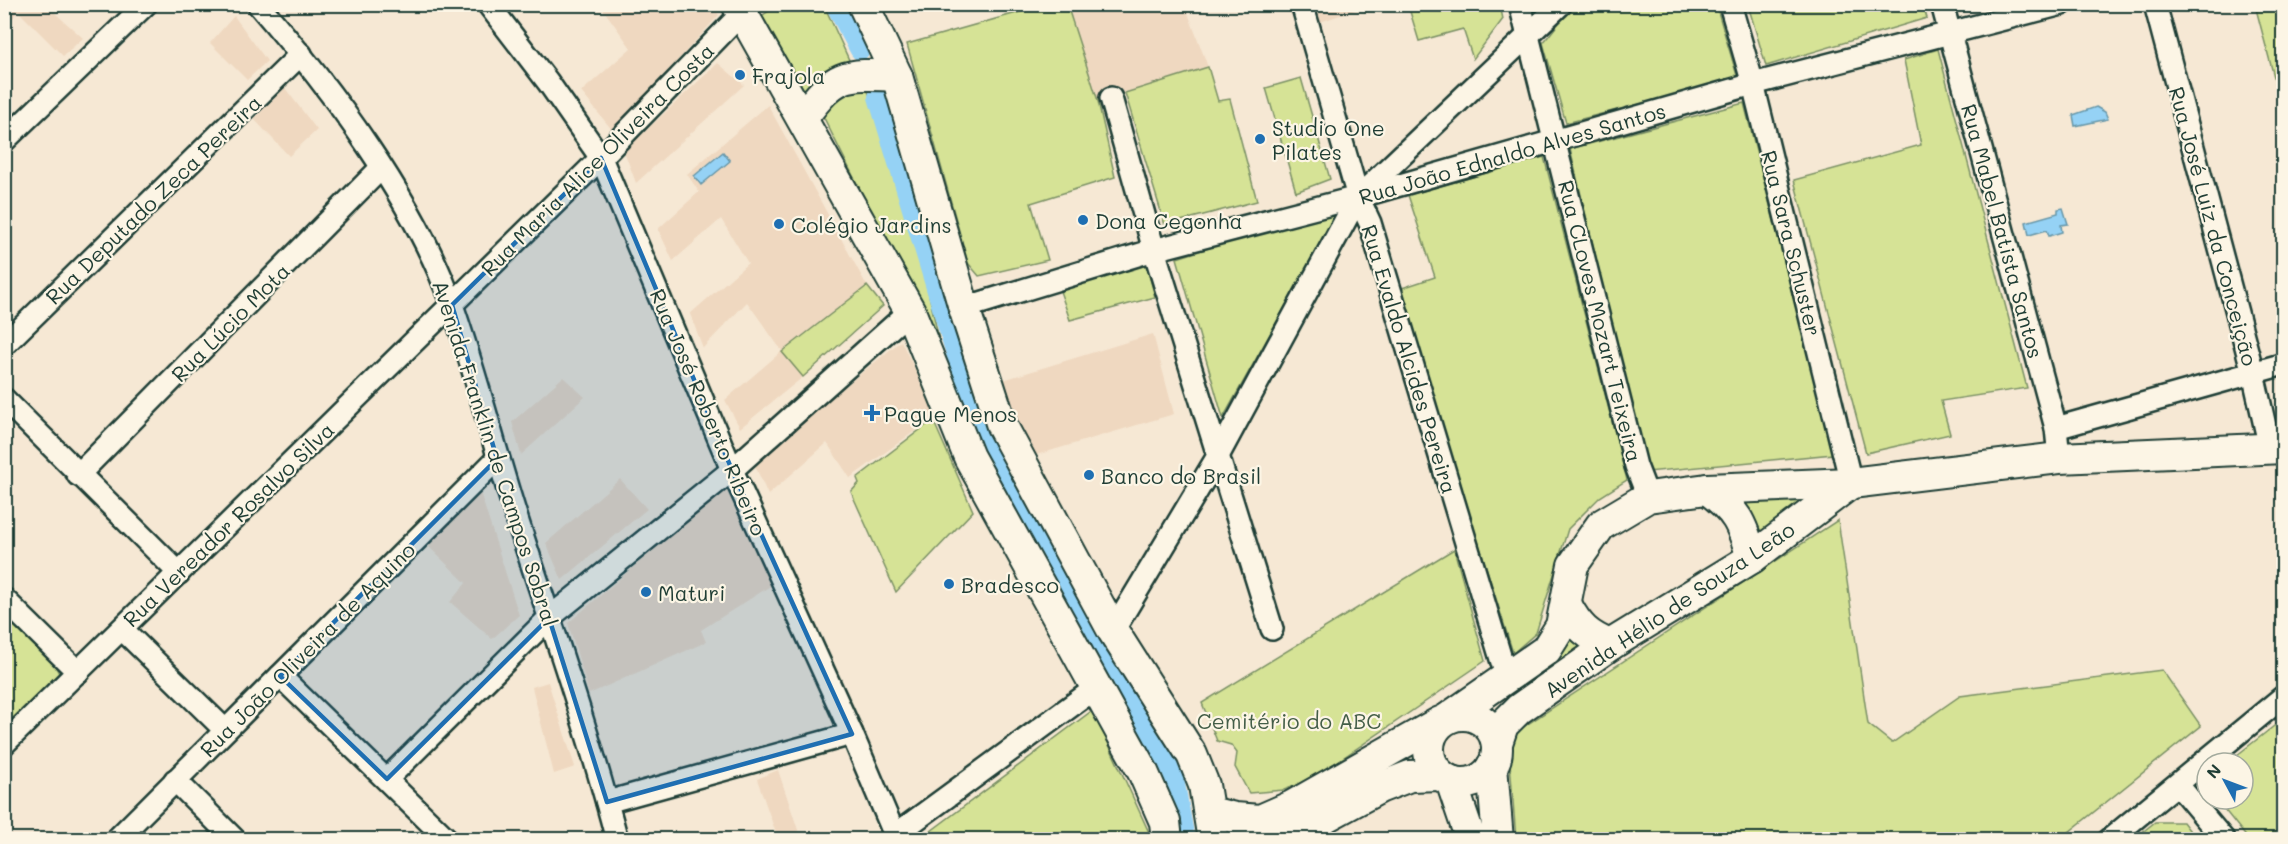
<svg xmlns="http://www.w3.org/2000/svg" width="2288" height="844" font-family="Mali,sans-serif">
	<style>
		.built { fill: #efd8c0 }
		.green { fill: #d6e396; stroke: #7a9065; stroke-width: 1.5 }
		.water { fill: #95d2f5; stroke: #6696a8; stroke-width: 1.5 }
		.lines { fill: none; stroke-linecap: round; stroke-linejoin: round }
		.canal { stroke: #95d2f5; stroke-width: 20 }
		.street-casing { stroke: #1f3d34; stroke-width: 26 }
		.secondary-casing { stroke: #1f3d34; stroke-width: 34 }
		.street { stroke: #fcf5e5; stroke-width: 21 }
		.secondary { stroke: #fcf5e5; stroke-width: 30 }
		.marked { fill: #1f6fb2; fill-opacity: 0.2; stroke: #1f6fb2; stroke-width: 4.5; stroke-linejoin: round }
		.poi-dot { fill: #1f6fb2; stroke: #fcf5e5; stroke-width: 2 }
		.labels { text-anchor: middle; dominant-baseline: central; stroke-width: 4.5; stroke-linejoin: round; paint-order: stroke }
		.poi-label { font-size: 21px; fill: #1f3d34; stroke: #fcf5e5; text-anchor: start }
		.street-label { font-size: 21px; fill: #1f3d34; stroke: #fcf5e5 }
		.park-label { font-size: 21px; fill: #445e48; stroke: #fcf5e5 }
	</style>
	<rect width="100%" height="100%" fill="#f6e8d4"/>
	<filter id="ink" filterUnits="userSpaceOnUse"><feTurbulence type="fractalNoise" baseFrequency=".0167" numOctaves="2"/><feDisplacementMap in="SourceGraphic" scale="12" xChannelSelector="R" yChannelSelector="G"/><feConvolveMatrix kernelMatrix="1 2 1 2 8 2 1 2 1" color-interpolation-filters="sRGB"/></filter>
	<g filter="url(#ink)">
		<g class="built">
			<polygon points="5,4 46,5 83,38 63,56 18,11 5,28"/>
			<polygon points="1316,4 1369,4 1369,5 1320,22"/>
			<polygon points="600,5 712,5 719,15 613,131 581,92 631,48"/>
			<polygon points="1067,5 1185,5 1208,67 1098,101"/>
			<polygon points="234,16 267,61 247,80 210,43"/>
			<polygon points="718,63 744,85 636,183 624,151"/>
			<polygon points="285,88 317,130 289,156 254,119"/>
			<polygon points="768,105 867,286 783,351 803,377 740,428 725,400 782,351 747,302 703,348 690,314 748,263 721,219 673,261 658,229 699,192 687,174"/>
			<polygon points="1153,334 1174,414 1033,456 1000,381"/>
			<polygon points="901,341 937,415 850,478 827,443 768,495 753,461"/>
			<polygon points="563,377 585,397 521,455 512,422"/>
			<polygon points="620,479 647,509 562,580 546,543"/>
			<polygon points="726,488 772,585 701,630 706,642 589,694 568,623"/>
			<polygon points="480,492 519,615 492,639 450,602 466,583 428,546"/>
			<polygon points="548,682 575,767 554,774 532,687"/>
			<polygon points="778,770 801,839 778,839 757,779"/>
		</g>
		<g class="green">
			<polygon points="778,5 824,5 854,71 804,94 760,17"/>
			<polygon points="1045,5 1067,5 1098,101 1115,177 1031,203 1048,260 979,276 968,263 907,44"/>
			<polygon points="1408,5 1500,5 1503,19 1473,59 1463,29 1419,41"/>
			<polygon points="1576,5 1716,5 1738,79 1566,123 1543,43 1570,9"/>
			<polygon points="1748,5 1923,5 1927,18 1766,66"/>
			<polygon points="2255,5 2283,5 2283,111"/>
			<polygon points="1938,49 2027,388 1941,401 1950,434 1866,453 1794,180 1921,145 1904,60"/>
			<polygon points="1208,67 1218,101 1230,99 1257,201 1165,225 1125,93"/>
			<polygon points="1301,78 1330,179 1296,192 1266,88"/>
			<polygon points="860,84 868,91 916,237 942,353 817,104"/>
			<polygon points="1744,103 1833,454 1647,472 1570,149"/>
			<polygon points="1544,157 1627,480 1600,497 1568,529 1536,633 1513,653 1399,289 1435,277 1408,195"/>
			<polygon points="1336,208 1341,214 1294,291 1223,418 1177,258"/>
			<polygon points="1146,263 1155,297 1070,320 1060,291"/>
			<polygon points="867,286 883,306 803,377 782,352"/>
			<polygon points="933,420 973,511 896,592 851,492 859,483 857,478"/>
			<polygon points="1727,493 1832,497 1758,545"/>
			<polygon points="1838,520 1868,724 1892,743 1960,696 2162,670 2201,726 2059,840 1516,839 1508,737"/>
			<polygon points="1454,549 1485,661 1309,781 1284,790 1249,793 1235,767 1237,753 1231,745 1217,741 1202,703"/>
			<polygon points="5,616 55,666 60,675 5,733"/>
			<polygon points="1571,627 1588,646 1510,696 1502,691"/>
			<polygon points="1093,710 1152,839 919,840"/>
			<polygon points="2283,719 2283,839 2248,839 2216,799 2243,799 2243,763 2227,763"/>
			<polygon points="2155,822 2183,822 2196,839 2134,839"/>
		</g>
		<g class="water">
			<polygon points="2096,107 2105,112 2108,119 2075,126 2073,115"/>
			<polygon points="723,152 730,161 701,185 694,176"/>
			<polygon points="2063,208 2068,224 2061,225 2062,232 2049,236 2047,230 2029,235 2026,222 2058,213 2058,209"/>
		</g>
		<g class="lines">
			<g class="canal">
				<polyline points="835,4 860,50"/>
				<polyline points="878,97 983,442 1114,665 1173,773 1185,840"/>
			</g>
			<defs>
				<g id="street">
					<path d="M 258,4 C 330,87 416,202 452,305 C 477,376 495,451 518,522 C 552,627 589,732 617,840"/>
					<polyline points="488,4 548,82 601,158 732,470 852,734 897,840"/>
					<polyline points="1302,4 1358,197 1370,223 1507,679"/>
					<polyline points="1520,4 1636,466 1648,497"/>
					<polyline points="1730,4 1753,84 1851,483"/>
					<polyline points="1942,4 2056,428 2059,458"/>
					<polyline points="2155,4 2253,373 2270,448"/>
					<polyline points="1111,98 1154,250 1272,629"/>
					<polyline points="4,141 146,4"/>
					<polyline points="964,308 1154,250 1358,197 1753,84 2062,4"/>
					<polyline points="4,345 301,54"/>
					<polyline points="4,399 179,573"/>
					<polyline points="2056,428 2284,364"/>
					<polyline points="78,475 381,168"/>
					<polyline points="4,599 78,672"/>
					<polyline points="122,629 225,730"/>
					<polyline points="1113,631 1218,456 1358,197 1561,4"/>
					<polyline points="280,676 448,840"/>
					<polyline points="4,744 601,158 742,13"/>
					<polyline points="387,779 549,618 732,470 910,311"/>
					<polyline points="175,780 235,840"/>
					<polyline points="2178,785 2224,840"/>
					<polyline points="607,802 852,734"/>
					<polyline points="895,835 1097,687"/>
					<polyline points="116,840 497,459"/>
					<polyline points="2109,840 2284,696"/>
				</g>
				<g id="secondary">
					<polyline points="737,4 910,311 969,457 1143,772 1165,822 1167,840"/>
					<polyline points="863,4 897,76 964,308 1002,426 1113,631 1192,755 1204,785 1213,840"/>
					<path d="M 803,117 C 835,74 843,73 897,76"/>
					<path d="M 1707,489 C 1737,511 1742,523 1752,558"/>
					<path d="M 1567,606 C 1578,627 1588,636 1610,645"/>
					<circle cx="1463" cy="749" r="34"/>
					<polyline points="1451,716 1546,650 1561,626 1573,565 1601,525 1648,497 1707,489 1851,483 2059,458 2284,448"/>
					<polyline points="1497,743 1503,725 1519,709 1610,645 1752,558 1851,483"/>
					<polyline points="1492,766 1498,840"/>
					<polyline points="1451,781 1471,840"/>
					<polyline points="1210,812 1235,818 1260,820 1292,806 1440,722"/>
					<polyline points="1283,840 1379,788 1410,776 1440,775"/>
				</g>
			</defs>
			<use href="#street" class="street-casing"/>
			<use href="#secondary" class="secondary-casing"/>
			<use href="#street" class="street"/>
			<use href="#secondary" class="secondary"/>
		</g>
	</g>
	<path class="marked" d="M 601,158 L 732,470 L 852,734 L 607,802 L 549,618 L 387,779 L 280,676 L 497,459 L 452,305 Z"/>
	<g class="poi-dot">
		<circle cx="740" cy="75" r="6"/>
		<circle cx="1260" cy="139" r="6"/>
		<circle cx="1083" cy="220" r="6"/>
		<circle cx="779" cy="224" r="6"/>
		<path d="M869 404h6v6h6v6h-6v6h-6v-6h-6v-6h6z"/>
		<circle cx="1089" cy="475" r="6"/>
		<circle cx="949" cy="584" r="6"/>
		<circle cx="646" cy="592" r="6"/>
	</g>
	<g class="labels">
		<g class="poi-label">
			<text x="752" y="75">Frajola</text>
			<text x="1272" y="127">Studio One<tspan x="1272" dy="24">Pilates</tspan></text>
			<text x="1095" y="220">Dona Cegonha</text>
			<text x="791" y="224">Colégio Jardins</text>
			<text x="884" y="413">Pague Menos</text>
			<text x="1101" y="475">Banco do Brasil</text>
			<text x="961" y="584">Bradesco</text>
			<text x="658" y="592">Maturi</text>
		</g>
		<g class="street-label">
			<text transform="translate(1512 153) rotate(-16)">Rua João Ednaldo Alves Santos</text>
			<text transform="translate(597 159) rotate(-45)">Rua Maria Alice Oliveira Costa</text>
			<text transform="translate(153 199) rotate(-44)">Rua Deputado Zeca Pereira</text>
			<text transform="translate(2214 226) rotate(75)">Rua José Luiz da Conceição</text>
			<text transform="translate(2003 231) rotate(75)">Rua Mabel Batista Santos</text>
			<text transform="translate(1792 243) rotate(76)">Rua Sara Schuster</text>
			<text transform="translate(1601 321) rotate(76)">Rua CLoves Mozart Teixeira</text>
			<text transform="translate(230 322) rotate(-45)">Rua Lúcio Mota</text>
			<text transform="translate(1410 359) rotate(73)">Rua Evaldo Alcides Pereira</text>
			<text transform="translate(709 412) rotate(67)">Rua José Roberto Ribeiro</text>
			<text transform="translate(496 453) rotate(72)">Avenida Franklin de Campos Sobral</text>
			<text transform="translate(228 524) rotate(-44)">Rua Vereador Rosalvo Silva</text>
			<text transform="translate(1669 609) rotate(-34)">Avenida Hélio de Souza Leão</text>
			<text transform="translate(307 649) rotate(-45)">Rua João Oliveira de Aquino</text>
		</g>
		<g class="park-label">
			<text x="1289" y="720">Cemitério do ABC</text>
		</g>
	</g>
	<rect width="2288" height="844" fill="none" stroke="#fcf5e5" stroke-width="24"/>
	<rect x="12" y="12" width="2264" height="820" fill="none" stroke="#1f3d34" stroke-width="2" filter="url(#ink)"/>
	<g transform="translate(2225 781) rotate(311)"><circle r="28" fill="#fcf5e5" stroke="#a4ab9e" stroke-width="1.5"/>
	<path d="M0-4.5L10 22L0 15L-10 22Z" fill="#1f6fb2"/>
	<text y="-9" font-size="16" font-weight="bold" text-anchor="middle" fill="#1f3d34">N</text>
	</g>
</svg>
